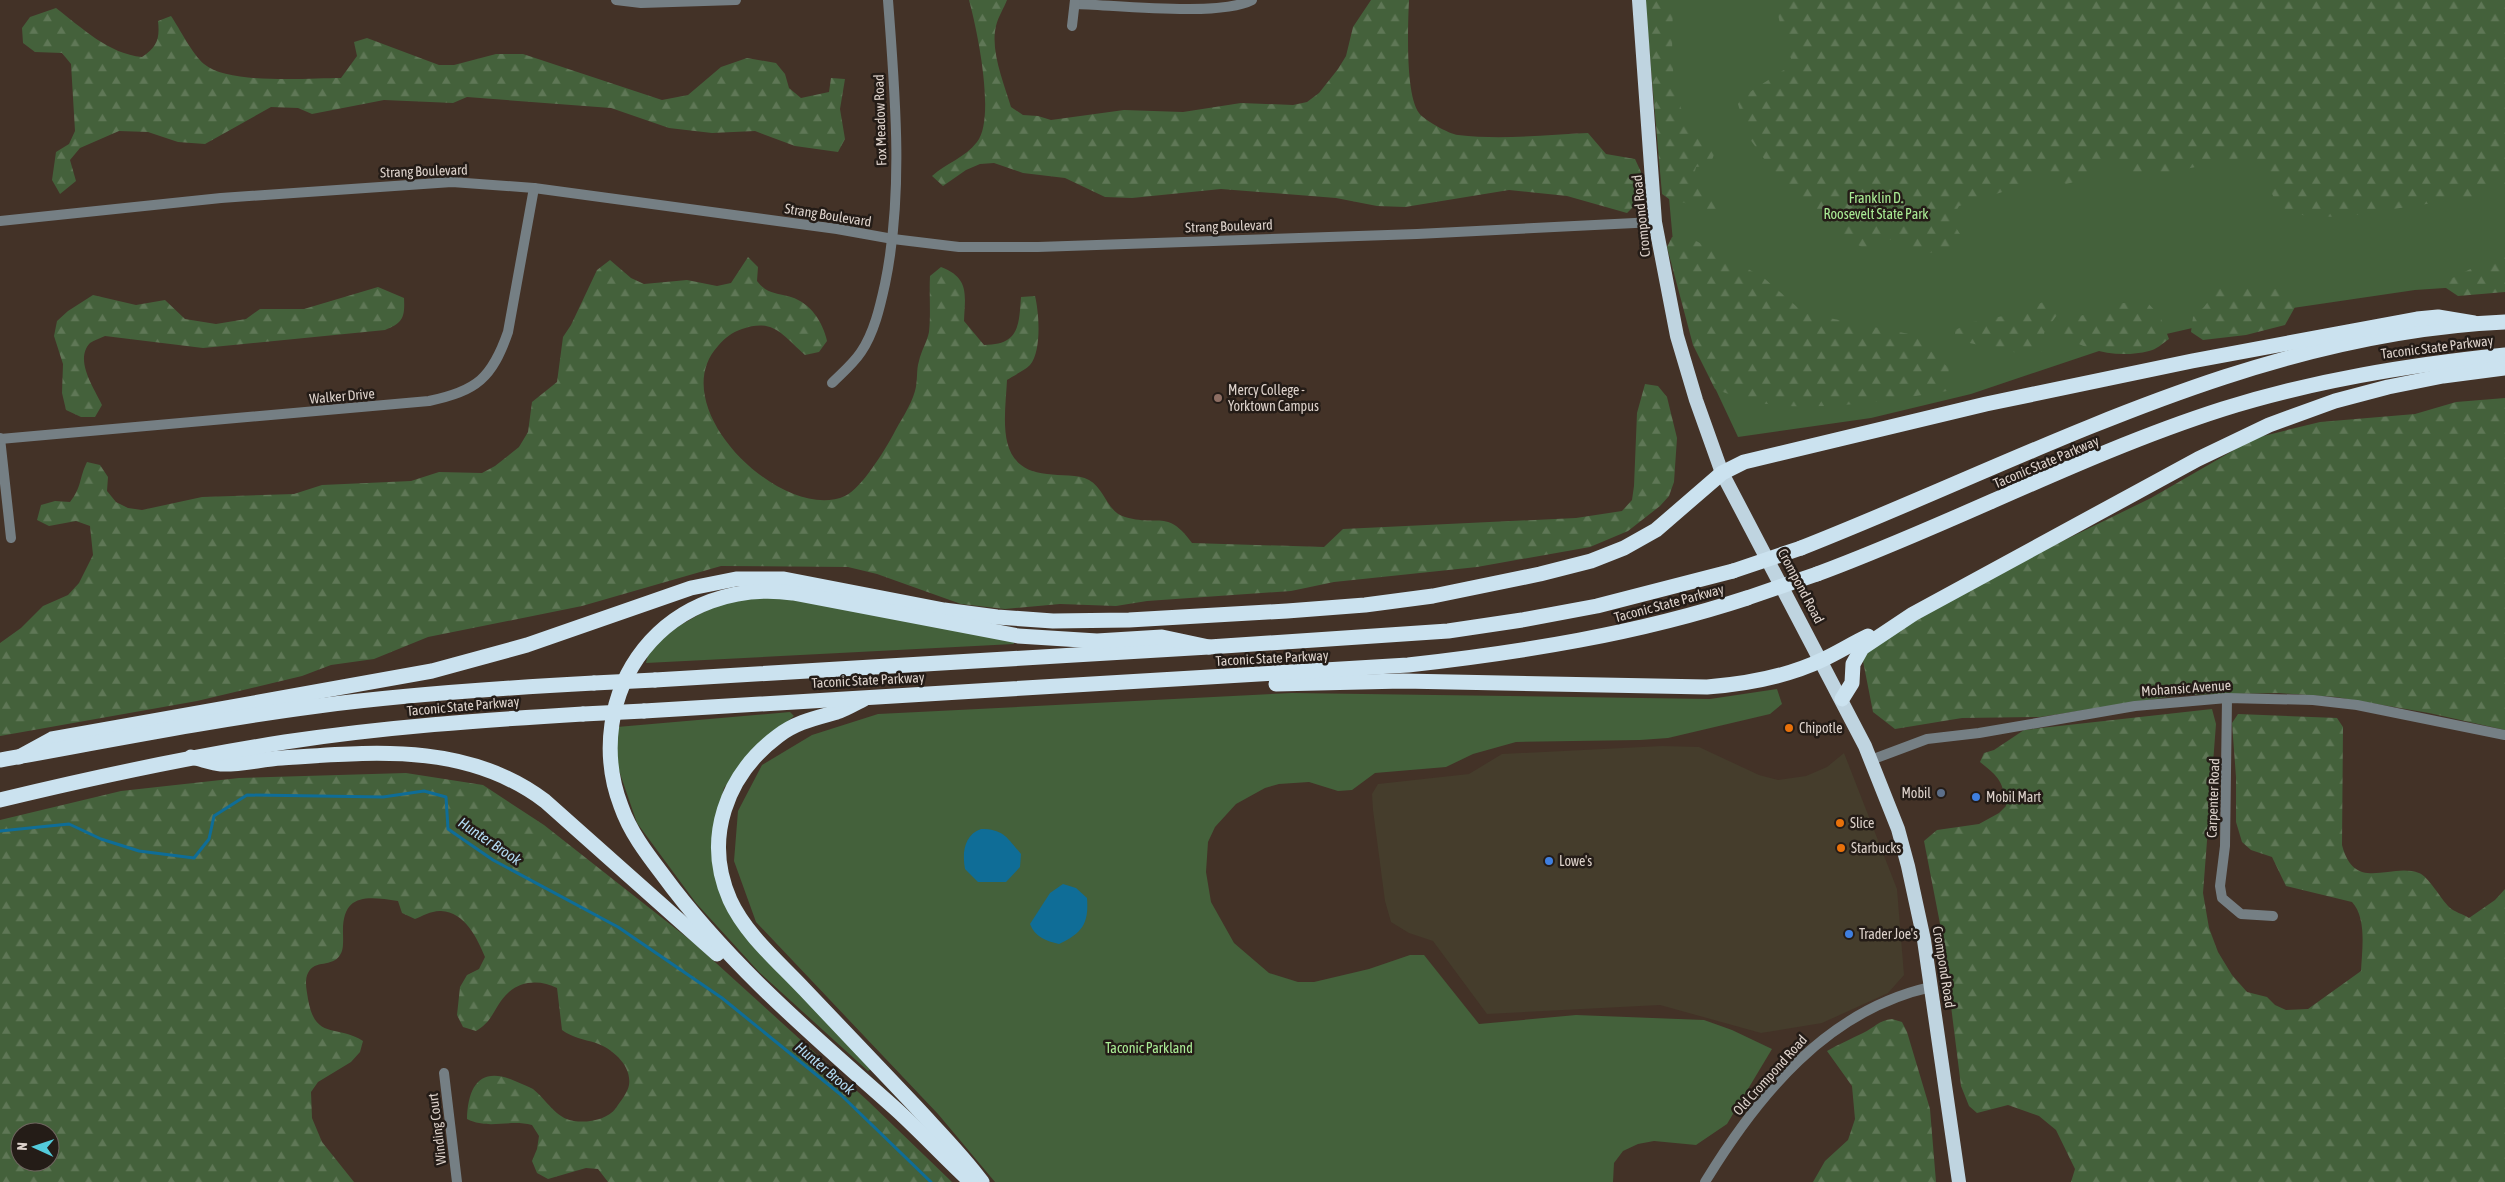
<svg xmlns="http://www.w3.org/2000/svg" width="2505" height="1182" font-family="'Asap Condensed',sans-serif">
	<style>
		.commercial { fill: #453d2c }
		.green { fill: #44613b }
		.forest { fill: url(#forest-firs); fill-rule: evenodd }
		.water { fill: #0f6d97 }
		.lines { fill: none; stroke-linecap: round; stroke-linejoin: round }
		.stream { stroke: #0f6d97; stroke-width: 3 }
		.minor { stroke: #757f84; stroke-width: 10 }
		.trunk { stroke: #bfd4e0; stroke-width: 14 }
		.motorway { stroke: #cbe2ef; stroke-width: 15 }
		.motorway-bridge { stroke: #cbe2ef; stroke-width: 15 }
		.education-dot { fill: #8d6e63; stroke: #241c17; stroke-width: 2 }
		.food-dot { fill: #e8710a; stroke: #241c17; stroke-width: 2 }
		.service-dot { fill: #5c6f8a; stroke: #241c17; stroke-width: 2 }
		.shop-dot { fill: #3f7fe0; stroke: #241c17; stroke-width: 2 }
		.labels { text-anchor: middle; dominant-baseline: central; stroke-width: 5; stroke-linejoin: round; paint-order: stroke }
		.street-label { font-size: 14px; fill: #ddd2cb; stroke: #241c17 }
		.park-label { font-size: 14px; fill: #aaec95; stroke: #241c17 }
		.poi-label { font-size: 14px; fill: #ddd2cb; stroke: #241c17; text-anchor: start }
		.water-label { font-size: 15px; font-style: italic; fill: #b2daf2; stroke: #241c17 }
	</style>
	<defs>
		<pattern id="forest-firs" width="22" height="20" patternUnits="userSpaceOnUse" patternTransform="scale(1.25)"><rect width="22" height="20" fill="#44613b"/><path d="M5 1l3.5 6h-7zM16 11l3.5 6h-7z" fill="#5f7756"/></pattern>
	</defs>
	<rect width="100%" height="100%" fill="#433227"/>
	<polygon class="commercial" points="1662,746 1699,747 1759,775 1778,780 1806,776 1827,767 1844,753 1897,889 1904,975 1888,993 1822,1023 1761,1033 1660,1005 1487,1014 1433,941 1409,933 1391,922 1385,901 1373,810 1372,794 1378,784 1469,774 1502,754"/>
	<g class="green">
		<polygon points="1651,0 2505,0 2505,284 2415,290 2258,313 2114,346 1971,394 1871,418 1738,437 1708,373 1674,253"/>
		<polygon points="760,596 823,602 1013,639 1014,644 646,663 649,650 677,627 725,600"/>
		<polygon points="1777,689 1782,704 1770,714 1668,738 1640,740 1516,742 1473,754 1446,767 1375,773 1352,790 1338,791 1309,782 1279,784 1265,788 1236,804 1215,827 1208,842 1206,872 1211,902 1234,943 1269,973 1298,982 1314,982 1369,969 1410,955 1424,955 1479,1024 1576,1015 1704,1020 1732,1030 1772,1049 1727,1124 1696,1145 1654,1141 1638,1144 1623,1151 1614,1163 1613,1182 995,1182 938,1114 756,922 734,861 738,811 762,765 812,735 878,714 1292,693 1710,699"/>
		<polygon points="790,712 794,716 758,745 724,788 714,827 733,914 873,1068 868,1071 759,972 696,903 637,823 615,759 617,727"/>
	</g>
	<g class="forest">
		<path d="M 969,0 L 1007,0 C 1004,8 998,17 996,26 C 990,51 1004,83 1011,107 L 1023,115 L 1038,116 L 1051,120 L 1124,110 L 1183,112 L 1241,103 L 1293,105 L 1307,102 L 1319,93 L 1338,69 L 1346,56 L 1353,27 L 1371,0 L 1409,0 C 1408,24 1405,94 1419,113 C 1424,120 1449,134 1458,135 C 1500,140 1545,135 1588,133 L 1606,154 L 1635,159 L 1641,172 L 1640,200 L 1627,213 L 1567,196 L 1509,190 L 1405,207 L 1377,206 L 1336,198 L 1221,189 L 1132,198 L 1105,197 L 1065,178 L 1023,173 L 994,163 L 980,164 L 966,170 L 943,186 L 932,176 C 946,163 965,158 977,142 C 996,118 977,29 969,0 Z"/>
		<path d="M 1645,0 L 1673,0 C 1673,41 1665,106 1700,136 C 1705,139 1712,141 1718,144 L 1710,165 L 1696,167 L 1692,183 L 1710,193 L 1719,216 L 1706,218 L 1685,203 L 1669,199 L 1662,194 Z"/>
		<polygon points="1775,0 2505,0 2505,184 2478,196 2342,217 2306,216 2286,210 2274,198 2263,174 2262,162 2246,157 2140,178 2106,161 2090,178 2066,184 2043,173 2030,183 1959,206 1951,220 1960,234 1954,249 1922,254 1885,237 1867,250 1842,236 1810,213 1775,174 1747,135 1738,104 1742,97 1793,64 1783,38"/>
		<path d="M 56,8 C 82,28 109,54 142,57 C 157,47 160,39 158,21 L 171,16 C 180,29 192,54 204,64 C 229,85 309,78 341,78 L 357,56 L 354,42 L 367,38 L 439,65 L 454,65 L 496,54 L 523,54 L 662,100 L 688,95 L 721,67 L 747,58 L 776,63 L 785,74 L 789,88 L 801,98 L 829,92 L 831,78 L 845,79 L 840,109 L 845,139 L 838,152 L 795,146 L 755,131 L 712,133 L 669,128 L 611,108 L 467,97 L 453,103 L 384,100 L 312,114 L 298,108 L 271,107 L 205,144 L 178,142 L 148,132 L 119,131 L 80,148 L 70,160 L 76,181 L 60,194 L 52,180 L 56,152 L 69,144 L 75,131 L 71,64 L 62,53 L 35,52 L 23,43 L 22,28 L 30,17 Z"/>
		<path d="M 1672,237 L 1694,240 L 1728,257 L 1765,279 L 1804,313 L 1914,335 L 1949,368 L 1947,391 C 1886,401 1821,412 1759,403 C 1745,401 1729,394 1715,389 L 1693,345 L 1667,247 Z"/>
		<polygon points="2505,252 2505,292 2458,296 2440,284"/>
		<path d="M 748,257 L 758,267 L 757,281 C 768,295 775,292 791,297 C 811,303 823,323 827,341 L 819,352 L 805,355 C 782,335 774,318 742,329 C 731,333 726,337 718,346 C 662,407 783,524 845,496 C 862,488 884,451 893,435 C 900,421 911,406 915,391 C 918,381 916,370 919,361 C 921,351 927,342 929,332 C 931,314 929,294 930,276 L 941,267 C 970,278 965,295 964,321 L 984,345 C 1019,345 1019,326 1021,297 L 1035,296 C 1039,312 1042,351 1030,365 C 1024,371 1014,375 1007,380 C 1005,420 995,469 1047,474 C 1060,476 1078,474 1089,480 C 1105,489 1107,512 1125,517 C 1158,527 1167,508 1192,543 L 1324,547 L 1343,529 L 1576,518 L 1622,511 L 1632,500 L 1634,486 L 1637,413 L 1645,384 L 1658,386 L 1667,397 L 1677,438 L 1674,482 L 1669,496 L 1660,506 L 1628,531 L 1590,547 L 1477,567 L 1334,582 L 1291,591 L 1147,601 L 1116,606 L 1060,604 L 1005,609 L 961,604 L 877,574 L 848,567 L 721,566 L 582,606 L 428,637 L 374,659 L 331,665 L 302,676 L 197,701 L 0,736 L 0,643 L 21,628 L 43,606 L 68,595 L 79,583 L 93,555 L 90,526 L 76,521 L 49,526 L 37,520 L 41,505 L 55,501 L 70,502 C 82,487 79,478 87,462 L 100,465 L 108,477 L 107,491 L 116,502 L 128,508 L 142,510 L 202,497 L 294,494 L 322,485 L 411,481 L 439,472 L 482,473 L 495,466 L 519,447 L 528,432 L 532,402 L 557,382 L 563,337 L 571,325 L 597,270 L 610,260 L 631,278 L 644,284 L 687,280 L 717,286 L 731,283 Z"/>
		<polygon points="2245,284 2289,291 2295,307 2285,325 2246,335 2203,340 2191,332 2193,317 2204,307 2220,286"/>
		<path d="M 378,287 L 404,298 C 405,317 403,323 385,330 L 203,348 L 105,336 C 101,338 94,340 90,343 C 74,360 94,388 102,405 L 95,417 L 81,417 L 66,410 L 62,393 L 63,364 L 54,336 L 57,321 L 68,311 L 93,295 L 136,305 L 165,300 L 185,319 L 216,324 L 246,319 L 260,309 L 304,309 Z"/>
		<polygon points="2052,298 2057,315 2044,333 2050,350 2023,354 1955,340 1955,330 1973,322 2018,313"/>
		<path d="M 2146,301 L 2160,316 L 2169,339 C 2163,343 2156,350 2149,351 C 2117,359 2087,351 2060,334 L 2063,321 L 2123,303 Z"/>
		<polygon points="2505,398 2505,730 2429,713 2336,697 2279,693 2181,695 2040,717 1962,718 1895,729 1873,712 1863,661 1869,648 1901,627 2024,560 2151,498 2255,438 2320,422 2415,414 2456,402"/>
		<path d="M 2212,709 L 2216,724 L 2203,893 L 2209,928 L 2218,952 L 2232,975 L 2247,992 L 2267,997 L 2275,1005 L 2286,1010 L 2308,1009 L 2361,971 C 2362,950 2367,918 2352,902 L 2286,886 L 2272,857 L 2251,850 L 2242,842 L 2236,822 L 2236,777 L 2232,723 L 2238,714 L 2337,718 L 2343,727 L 2342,845 C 2355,894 2390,862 2419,873 C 2428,876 2441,899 2449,907 C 2454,912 2463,914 2469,918 L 2495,900 L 2505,889 L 2505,1182 L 2071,1182 L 2075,1169 L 2056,1130 L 2039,1116 L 2008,1105 L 1977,1113 L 1969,1106 L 1961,1086 L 1942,934 L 1924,841 L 1937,830 L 1979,824 L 1999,813 L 2006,806 C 2003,781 1999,777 1980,762 L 1984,753 L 1994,750 L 2024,730 Z"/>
		<path d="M 406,773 L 483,785 L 544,825 L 694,943 L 868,1101 L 952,1182 L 608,1182 L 598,1169 L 586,1168 L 548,1179 L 537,1173 L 532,1161 L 537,1149 L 539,1136 L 532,1125 C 509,1119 489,1130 467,1119 C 468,1085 481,1066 515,1081 C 521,1084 528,1086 533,1089 C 547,1100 555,1118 574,1121 C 588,1123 607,1120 616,1108 C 620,1102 628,1092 629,1085 C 632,1066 613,1049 596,1043 C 583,1039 573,1038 562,1030 L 557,988 C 542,980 522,980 509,992 C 494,1005 495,1020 476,1031 L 463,1027 L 457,1015 L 460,987 L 467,975 L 479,969 L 485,957 C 477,938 465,912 441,911 C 433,910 422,916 415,919 L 402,913 L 398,901 C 367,896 342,893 343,933 C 343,939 344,950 340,955 C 332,968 315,959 308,973 C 304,981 307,991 308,999 C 315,1041 337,1024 363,1041 L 360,1052 L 351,1062 L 318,1082 L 311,1092 L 312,1118 L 322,1142 L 354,1182 L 0,1182 L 0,820 L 121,791 L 239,778 ZM 20,1132 L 50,1132 L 50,1162 L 20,1162 Z"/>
		<path d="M 1892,1019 L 1902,1022 L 1907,1032 L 1930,1109 L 1936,1182 L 1813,1182 L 1825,1161 L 1848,1140 L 1855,1119 L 1852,1086 L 1827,1051 C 1839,1044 1851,1039 1863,1033 C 1874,1028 1879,1020 1892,1019 Z"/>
	</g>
	<g class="water">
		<path d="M 981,829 C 1004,829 1007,838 1021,854 L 1020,867 L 1006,882 L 978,882 L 965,869 C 962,853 964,835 981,829 Z"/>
		<path d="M 1063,884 L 1076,888 L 1087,898 C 1089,924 1082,933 1059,944 C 1046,941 1035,937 1030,924 L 1050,893 Z"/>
	</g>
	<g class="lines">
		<polyline class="stream" points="0,831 69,824 101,839 139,851 194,858 209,839 214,816 247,795 383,797 424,791 446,797 448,829 493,860 618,927 722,998 840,1094 931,1182"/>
		<g class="minor">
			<polyline points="616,0 641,3 736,0"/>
			<path d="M 1075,4 C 1115,5 1220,17 1252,0"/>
			<polyline points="1072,26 1075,0"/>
			<polyline points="0,221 221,198 452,182 534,188 837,229 893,239 959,247 1038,247 1417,234 1655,222"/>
			<path d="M 832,383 C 842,373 853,364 861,352 C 874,333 880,307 885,284 C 904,192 895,93 888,0"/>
			<polyline points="0,438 11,538"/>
			<path d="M 0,439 L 429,401 C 477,391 492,378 508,332 L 534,188"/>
			<polyline points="2227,698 2225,846 2220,886 2222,898 2241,914 2273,916"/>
			<polyline points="1871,760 1927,739 1979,733 2135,706 2227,698 2313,700 2357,705 2505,735"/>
			<polyline points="444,1073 457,1182"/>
			<path d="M 1705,1182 C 1758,1095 1827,1010 1931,987"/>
		</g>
		<polyline class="trunk" points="1639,0 1655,222 1677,336 1696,400 1722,473 1865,746 1898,829 1908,866 1924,940 1959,1182"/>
		<g class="motorway">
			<path d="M 1801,548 C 2030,458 2253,333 2505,322"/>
			<path d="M 1817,574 C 1953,524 2085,453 2223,409 C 2315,380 2409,365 2505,355"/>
			<polyline points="655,680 1209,647 1448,631 1522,620 1597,606 1733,571"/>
			<path d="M 1276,684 L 1403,681 L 1707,687 C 1746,684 1789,676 1824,659 C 1839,652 1853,643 1868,636"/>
			<path d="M 864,699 C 856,703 846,709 837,712 C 816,718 796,722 778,736 C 726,775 703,839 730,900 C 746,935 779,962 805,990 C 842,1029 880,1069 917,1108 C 939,1132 963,1156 982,1182"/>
			<polyline points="1842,699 1852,683 1853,664 1862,648 1913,614 2198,459 2269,425 2335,401 2388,387 2443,376 2505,368"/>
			<path d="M 644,711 L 1408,665 C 1523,652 1637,634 1747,598"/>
			<polyline points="19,757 52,739 432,671 527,645 691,588 736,579 784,579 944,610 997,617 1053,621 1129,620 1287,611 1365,605 1433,596 1540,574 1591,561 1624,548 1656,530 1722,473 1744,462 1986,404 2192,361 2417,319 2438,317 2474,323"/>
			<path d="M 191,757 C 201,759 212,763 221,764 C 241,765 262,759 282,758 C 374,752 467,742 545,801 L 717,954"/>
			<path d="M 0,760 C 106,741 211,720 318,706 C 410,694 501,688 594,683"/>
			<path d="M 0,800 C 95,777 189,757 285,742 C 384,727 483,720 583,714"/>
			<path d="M 971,1182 C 946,1159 923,1134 898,1111 C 815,1037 729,965 663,875 C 647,854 630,832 621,806 C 601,754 609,693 644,649 C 680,604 737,585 793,593 L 1018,636 L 1097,641 L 1162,637 L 1209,647"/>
		</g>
		<g class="motorway-bridge">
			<polyline points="1733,571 1801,548"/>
			<polyline points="1747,598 1817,574"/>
			<polyline points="594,683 655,680"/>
			<polyline points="583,714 644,711"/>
		</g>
	</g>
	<circle class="education-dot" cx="1218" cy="398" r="5"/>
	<g class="food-dot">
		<circle cx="1789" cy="728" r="5"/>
		<circle cx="1840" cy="823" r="5"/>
		<circle cx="1841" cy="848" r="5"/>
	</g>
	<circle class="service-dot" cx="1941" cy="793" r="5"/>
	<g class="shop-dot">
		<circle cx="1976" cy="797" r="5"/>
		<circle cx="1549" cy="861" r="5"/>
		<circle cx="1849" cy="934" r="5"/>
	</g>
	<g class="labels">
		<g class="street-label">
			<text transform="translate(880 120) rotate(-92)">Fox Meadow Road</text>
			<text transform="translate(424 171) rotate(-2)">Strang Boulevard</text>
			<text transform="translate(828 215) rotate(9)">Strang Boulevard</text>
			<text transform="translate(1641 216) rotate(-96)">Crompond Road</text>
			<text transform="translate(1229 226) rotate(-2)">Strang Boulevard</text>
			<text transform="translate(2437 347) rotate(-7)">Taconic State Parkway</text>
			<text transform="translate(342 396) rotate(-5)">Walker Drive</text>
			<text transform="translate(2046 462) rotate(-23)">Taconic State Parkway</text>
			<text transform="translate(1801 586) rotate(62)">Crompond Road</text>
			<text transform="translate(1669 603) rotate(-15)">Taconic State Parkway</text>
			<text transform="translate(1272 658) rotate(-3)">Taconic State Parkway</text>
			<text transform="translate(868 680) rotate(-3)">Taconic State Parkway</text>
			<text transform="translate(2186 688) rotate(-4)">Mohansic Avenue</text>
			<text transform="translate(463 706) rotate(-5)">Taconic State Parkway</text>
			<text transform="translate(2213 798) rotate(-88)">Carpenter Road</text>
			<text transform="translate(1944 967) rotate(81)">Crompond Road</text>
			<text transform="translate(1770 1075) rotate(-48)">Old Crompond Road</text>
			<text transform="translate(437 1129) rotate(-97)">Winding Court</text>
		</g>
		<g class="park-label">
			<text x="1876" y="198">Franklin D.<tspan x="1876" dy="16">Roosevelt State Park</tspan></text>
			<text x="1149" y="1048">Taconic Parkland</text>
		</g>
		<g class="poi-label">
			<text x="1228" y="390">Mercy College -<tspan x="1228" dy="16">Yorktown Campus</tspan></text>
			<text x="1799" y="728">Chipotle</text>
			<text x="1931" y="793" text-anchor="end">Mobil</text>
			<text x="1986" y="797">Mobil Mart</text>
			<text x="1850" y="823">Slice</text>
			<text x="1851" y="848">Starbucks</text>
			<text x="1559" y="861">Lowe's</text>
			<text x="1859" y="934">Trader Joe's</text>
		</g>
		<g class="water-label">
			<text transform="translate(490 841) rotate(34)">Hunter Brook</text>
			<text transform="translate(825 1068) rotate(40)">Hunter Brook</text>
		</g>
	</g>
	<g transform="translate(35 1147) rotate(273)"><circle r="24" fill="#241c17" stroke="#6e655f"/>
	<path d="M0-4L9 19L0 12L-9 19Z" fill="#53cbdb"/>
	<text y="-8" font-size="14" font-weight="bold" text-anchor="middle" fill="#ddd2cb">N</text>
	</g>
</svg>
